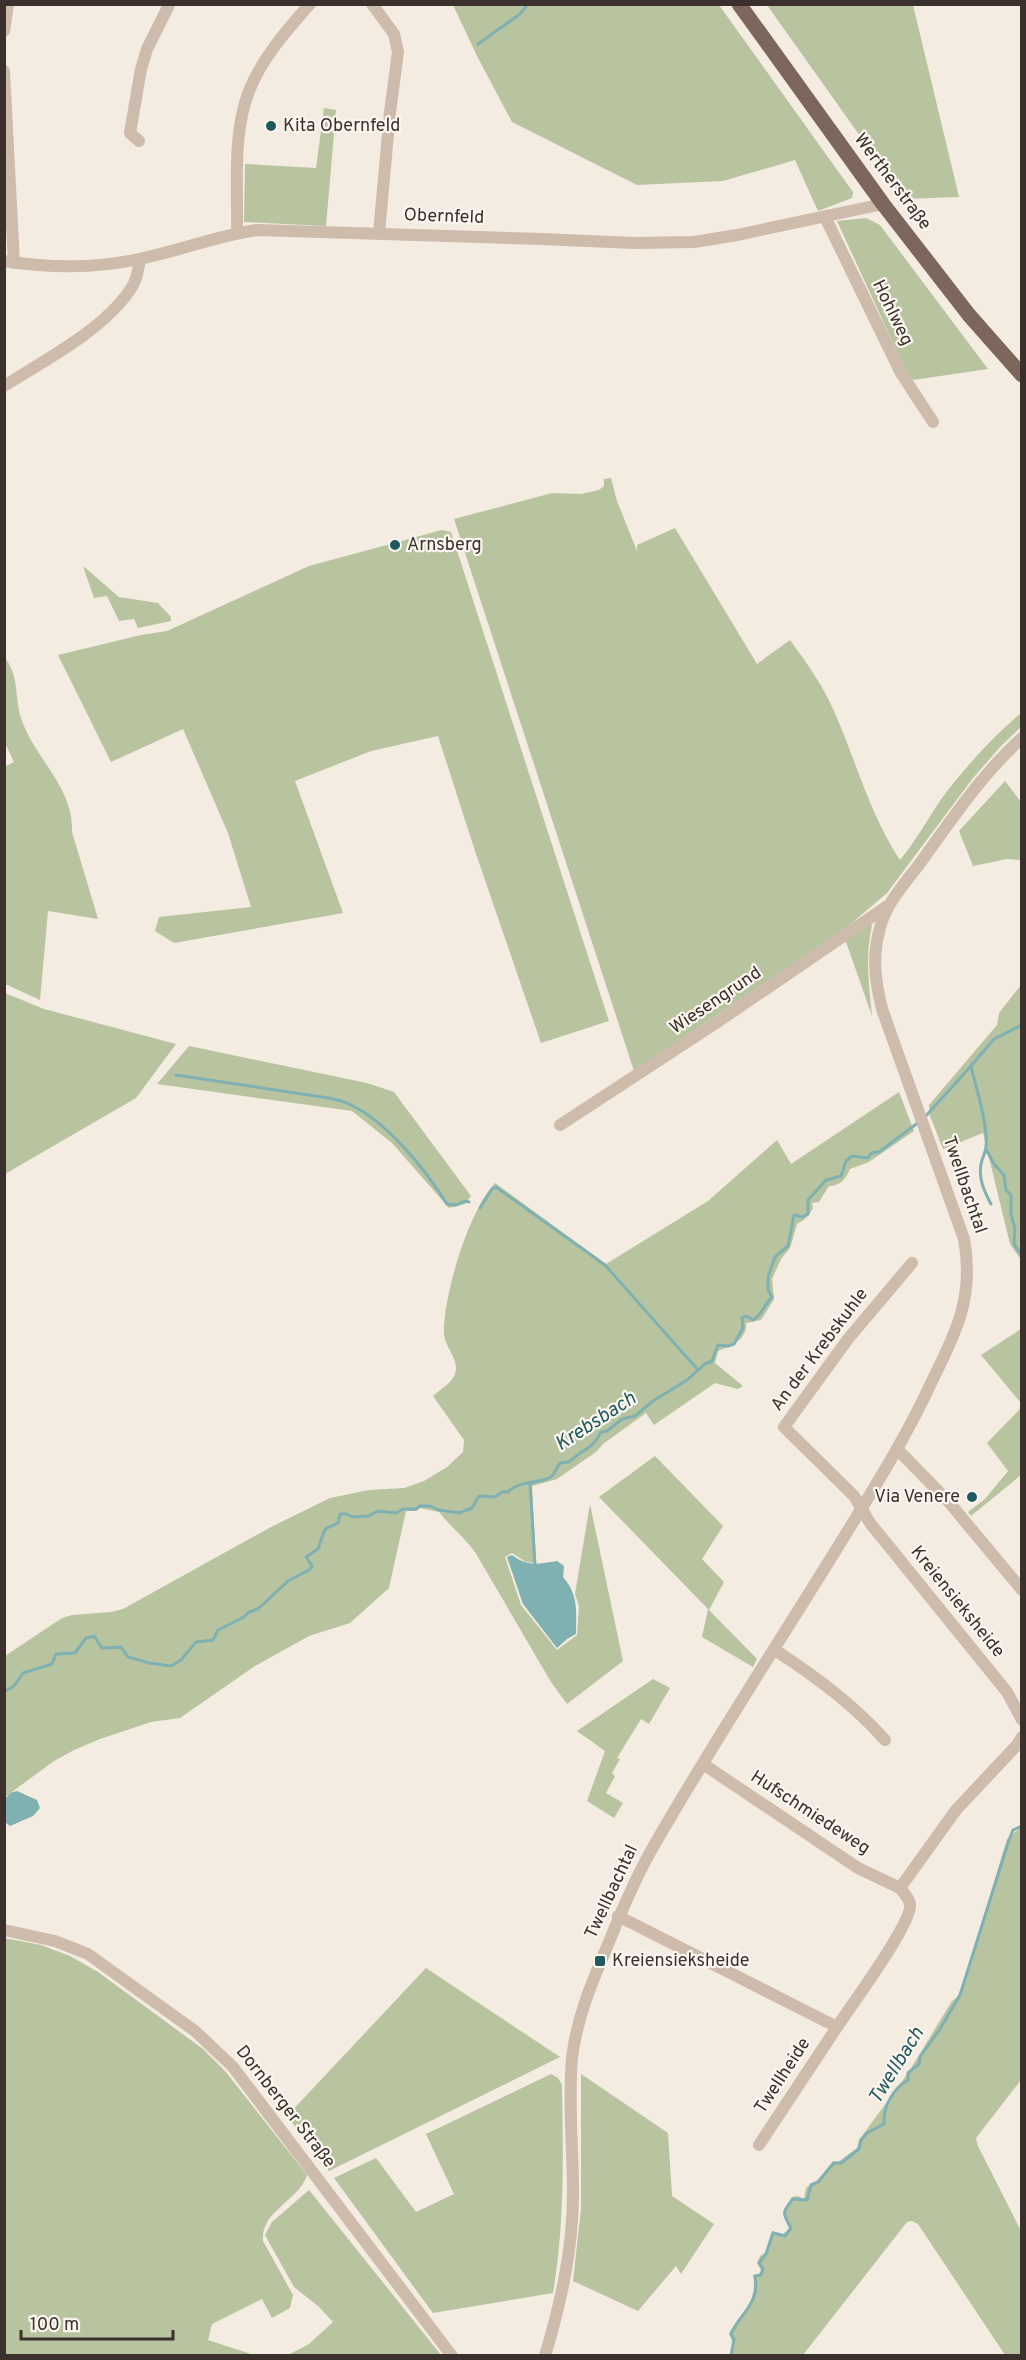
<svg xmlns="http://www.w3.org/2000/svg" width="1026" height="2360" font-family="Overpass,sans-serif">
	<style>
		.green { fill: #b8c4a0 }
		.water { fill: #7fb0b2 }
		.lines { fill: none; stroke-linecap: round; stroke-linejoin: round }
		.stream { stroke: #7fb0b2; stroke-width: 3 }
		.minor { stroke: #cdbbac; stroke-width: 12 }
		.major { stroke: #7d675c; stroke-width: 15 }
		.poi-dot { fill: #1f5a5e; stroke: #fbf5ee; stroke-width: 2 }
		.labels { text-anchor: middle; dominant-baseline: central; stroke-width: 4.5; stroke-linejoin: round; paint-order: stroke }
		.poi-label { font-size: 18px; fill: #3b302b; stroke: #fbf5ee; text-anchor: start }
		.street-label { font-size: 18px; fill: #3b302b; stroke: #fbf5ee }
		.water-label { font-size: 20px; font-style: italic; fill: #1f5a5e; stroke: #fbf5ee }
	</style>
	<rect width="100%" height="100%" fill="#f4ebe1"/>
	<g class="green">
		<polygon points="453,5 719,5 853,192 852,198 818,211 795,160 723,181 637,185 512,122 478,58"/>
		<polygon points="767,5 913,5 959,197 902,199 860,136"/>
		<polygon points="324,108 336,110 326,226 244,222 245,164 316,168"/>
		<polygon points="866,218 880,225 988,369 913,380 906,371 837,221"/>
		<path d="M 611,478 L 617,501 L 637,551 L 637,545 L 675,528 L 757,664 L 790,640 C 807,663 823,686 834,711 C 856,761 870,815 900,860 C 916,841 928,818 942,798 C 966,766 992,738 1021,713 L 1021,727 L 1001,746 L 973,778 L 887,893 L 846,928 L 634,1071 L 454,519 L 552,493 L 581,494 L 599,490 L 604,486 L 604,479 Z"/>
		<polygon points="442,530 451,532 609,1021 541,1043 475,851 438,736 371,751 295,781 343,913 174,943 155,931 159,917 251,907 228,833 183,729 111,762 58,655 141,635 167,631 309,566"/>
		<polygon points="83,566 119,597 158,603 171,617 171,621 138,628 134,619 119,621 107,596 94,598"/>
		<path d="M 4,656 C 20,678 14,694 21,718 C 34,758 74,787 72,832 L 98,919 L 48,911 L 40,1000 L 5,984 L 4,767 L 14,762 L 5,743 Z"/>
		<polygon points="1005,781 1021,802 1021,860 1007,859 973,866 959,831"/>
		<path d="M 868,923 L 872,925 C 865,957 869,984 872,1016 L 845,939 Z"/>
		<polygon points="1021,985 1021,1260 1010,1244 983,1133 943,1149 930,1116 929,1105 997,1025 999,1013"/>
		<polygon points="5,993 44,1009 176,1044 136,1098 5,1174"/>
		<polygon points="189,1046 367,1083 394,1092 471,1196 465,1204 449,1208 392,1143 352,1111 157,1084"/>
		<path d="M 899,1092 L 914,1131 L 869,1162 L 850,1169 C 846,1179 840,1186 829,1186 L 819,1202 L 812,1203 L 813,1208 C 809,1216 805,1220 797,1224 L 790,1248 L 781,1259 L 772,1279 L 774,1299 L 761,1320 L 746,1323 C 747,1340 732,1346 718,1351 L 715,1363 L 743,1386 L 738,1389 L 715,1383 L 654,1425 L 646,1413 L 603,1444 L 596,1452 L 557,1479 L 532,1486 L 536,1563 L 526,1562 L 512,1553 L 505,1557 L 521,1605 L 557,1650 L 577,1635 L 579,1606 L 575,1594 L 590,1504 L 623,1661 L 567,1704 L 551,1682 L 475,1552 C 464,1537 450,1526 439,1512 L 420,1508 L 416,1511 L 406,1511 L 389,1588 L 350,1623 L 309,1636 L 255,1666 L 180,1718 L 151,1722 L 100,1739 L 74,1750 L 54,1761 L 5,1797 L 5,1656 L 62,1618 L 72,1615 L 111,1612 L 123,1609 L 271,1527 L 330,1498 L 369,1490 L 404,1488 L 424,1481 L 447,1467 L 463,1452 L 464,1440 L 433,1396 C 442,1388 456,1381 456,1368 C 456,1356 444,1345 444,1333 C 443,1296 469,1210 495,1183 L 606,1264 L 708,1201 L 777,1140 L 791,1164 Z"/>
		<polygon points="1021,1329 1021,1403 981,1355"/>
		<polygon points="1021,1408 1021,1475 971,1516 968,1512 985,1499 1008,1471 987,1443"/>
		<polygon points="655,1456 723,1526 702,1559 724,1582 709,1610 757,1659 753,1667 702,1637 708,1609 599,1497"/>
		<polygon points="653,1679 670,1688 649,1724 641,1719 617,1758 620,1759 612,1773 615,1776 606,1793 623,1803 614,1818 587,1801 605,1751 577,1731"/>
		<path d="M 1021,1827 L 1021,2080 L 976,2138 L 978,2146 L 1021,2231 L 1021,2355 L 1005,2355 L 918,2224 L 912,2221 L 907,2222 L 803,2355 L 729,2355 L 734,2344 L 729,2334 C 741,2310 758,2304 753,2275 L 759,2274 L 761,2270 L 757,2263 L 760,2256 L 765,2253 L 772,2231 L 783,2234 L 789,2229 C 784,2209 779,2216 792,2197 L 798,2196 L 804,2199 L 806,2188 L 818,2180 L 833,2161 L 838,2162 L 857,2148 L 859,2140 L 908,2073 L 952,2001 L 960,1995 L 1007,1839 Z"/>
		<path d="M 4,1938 L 41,1945 L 70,1956 L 98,1972 L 203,2049 L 225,2071 L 307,2175 C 299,2201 260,2211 263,2241 L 293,2295 L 290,2308 L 272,2318 L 262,2299 L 212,2324 L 208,2340 L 254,2355 L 5,2355 Z"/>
		<polygon points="426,1968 560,2057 329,2171 287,2116"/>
		<path d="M 551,2074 L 558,2078 L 562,2085 C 563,2157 565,2221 553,2293 L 433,2313 L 334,2178 L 376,2158 L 416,2212 L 454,2194 L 426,2134 Z"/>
		<polygon points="581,2074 668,2133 672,2196 714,2224 681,2274 676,2266 638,2311 573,2281 581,2209"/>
		<polygon points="309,2190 441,2355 288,2355 309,2344 333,2322 318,2306 294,2287 265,2235 272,2222"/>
	</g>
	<g class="water">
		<path d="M 512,1555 C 528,1567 538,1564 557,1561 L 564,1566 L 563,1577 C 579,1595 576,1612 576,1634 L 567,1639 L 557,1648 L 523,1604 L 507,1557 Z"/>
		<polygon points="17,1791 37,1800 40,1808 33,1816 10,1826 5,1822 5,1799 10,1793"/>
	</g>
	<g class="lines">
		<g class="stream">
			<polyline points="478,44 520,14 528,4"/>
			<path d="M 176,1075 L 329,1098 C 336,1100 344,1101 351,1105 C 388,1123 425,1169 447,1204 L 456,1205 L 465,1201 L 469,1202"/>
			<polyline points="924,1118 971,1066"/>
			<polyline points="987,1151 994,1164 1004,1175 1006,1190 1011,1195 1011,1215 1015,1228 1014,1244 1022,1256"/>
			<path d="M 991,1204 C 984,1191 977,1176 982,1160 C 986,1150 987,1146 986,1134 C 984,1111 976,1088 971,1066 L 994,1039 L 1022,1025"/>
			<polyline points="480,1208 492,1189 496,1187 605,1265 698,1370"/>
			<polyline points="530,1483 535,1565"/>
			<path d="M 4,1692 L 14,1686 L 23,1673 L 52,1664 L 56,1654 L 75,1653 L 86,1638 L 94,1636 L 102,1648 L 121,1647 L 128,1657 L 149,1663 L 171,1666 L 181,1660 L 196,1642 L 213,1640 L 218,1630 L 244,1617 L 249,1612 L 258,1609 L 288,1581 L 309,1570 L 312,1566 L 306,1557 L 318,1549 L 325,1529 L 338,1523 L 340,1514 L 347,1514 L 352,1517 L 368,1516 L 378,1511 L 396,1513 L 403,1509 L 416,1509 L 420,1506 L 430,1506 L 439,1510 L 459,1513 L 472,1508 L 479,1496 L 495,1497 L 502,1492 L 508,1492 C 518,1480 544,1484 552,1476 C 555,1473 557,1467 560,1463 L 569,1462 C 580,1451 594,1448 601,1432 L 607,1431 L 622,1419 L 635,1416 L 653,1401 L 687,1380 L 705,1364 L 712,1361 L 718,1345 L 728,1346 L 734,1344 L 743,1328 L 742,1318 L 746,1316 L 753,1320 C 762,1315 765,1303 772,1297 L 768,1290 L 768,1277 L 775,1257 L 788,1246 L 794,1215 L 802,1217 L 808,1214 L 808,1200 L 826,1180 L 841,1176 L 846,1161 L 852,1156 L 868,1158 L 871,1153 L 879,1152 L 919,1122"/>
			<path d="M 731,2356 L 734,2339 L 731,2334 C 742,2311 760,2304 755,2276 L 761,2275 L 763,2269 L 759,2263 L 766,2254 L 773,2233 L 785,2236 L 791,2228 C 782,2212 782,2213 793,2199 L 807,2200 L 811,2185 L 818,2182 L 834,2163 L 841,2163 L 859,2149 L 861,2140 L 867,2133 L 884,2124 C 883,2106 893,2089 908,2080 L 908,2073 L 919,2064 L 920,2057 L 940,2029 L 960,1995 L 1009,1840 L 1013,1830 L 1022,1826"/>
		</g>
		<g class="minor">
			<polyline points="372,4 394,34 398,52 390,112 379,233"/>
			<polyline points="4,31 8,4"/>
			<polyline points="4,71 14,263"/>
			<polyline points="139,141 130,133 141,69 147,49 169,5"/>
			<polyline points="825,217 901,373 933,422"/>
			<path d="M 237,233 C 238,187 232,135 249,91 C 262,58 287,30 310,4"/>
			<path d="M 4,261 C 49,268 94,269 139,259 C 179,251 216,236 257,230 L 542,239 L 634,243 L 694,242 L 737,235 L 883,204"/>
			<path d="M 4,386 C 45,360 103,330 130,290 C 137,281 138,270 140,259"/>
			<polyline points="560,1125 716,1023 889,905"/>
			<polyline points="912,1263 848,1339 784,1427 854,1496 870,1523 1007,1692 1022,1720"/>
			<polyline points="898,1450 948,1501 1022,1590"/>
			<path d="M 775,1650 C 816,1677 853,1704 885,1740"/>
			<polyline points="703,1764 858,1868 900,1888"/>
			<path d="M 618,1916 L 837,2027 C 850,2007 913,1923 910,1904 C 909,1898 904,1893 900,1888 L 956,1810 L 1017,1745 L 1022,1737"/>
			<polyline points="4,1930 55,1941 88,1954 195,2031 233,2067 452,2356"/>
			<polyline points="759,2145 837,2027"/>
			<path d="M 545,2356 C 561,2302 573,2249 573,2193 C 573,2148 568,2102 572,2058 C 577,2016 593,1980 609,1942 C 623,1907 637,1874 656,1842 C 713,1743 776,1647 836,1550 C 871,1493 905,1440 933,1379 C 943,1359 953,1339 960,1317 C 968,1291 969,1266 964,1239 L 882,1009 C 875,981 872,955 880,928 C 886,903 906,882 921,862 C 952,819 982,774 1022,738"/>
		</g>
		<polyline class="major" points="739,4 883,204 969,315 1022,375"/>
	</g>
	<g class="poi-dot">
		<circle cx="271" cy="126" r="6"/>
		<circle cx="395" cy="545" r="6"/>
		<circle cx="972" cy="1497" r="6"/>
		<rect x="594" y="1955" width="12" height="12" rx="3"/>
	</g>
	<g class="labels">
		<g class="poi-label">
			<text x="283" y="126">Kita Obernfeld</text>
			<text x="407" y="545">Arnsberg</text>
			<text x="960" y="1497" text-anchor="end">Via Venere</text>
			<text x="612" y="1961">Kreiensieksheide</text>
		</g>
		<g class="street-label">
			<text transform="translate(892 182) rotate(53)">Wertherstraße</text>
			<text transform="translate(444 217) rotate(2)">Obernfeld</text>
			<text transform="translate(892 313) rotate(64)">Hohlweg</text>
			<text transform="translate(716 1001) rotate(-34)">Wiesengrund</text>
			<text transform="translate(964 1185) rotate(71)">Twellbachtal</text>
			<text transform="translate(820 1350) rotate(-53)">An der Krebskuhle</text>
			<text transform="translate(957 1602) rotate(51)">Kreiensieksheide</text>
			<text transform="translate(810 1813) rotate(33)">Hufschmiedeweg</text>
			<text transform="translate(612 1892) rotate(-65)">Twellbachtal</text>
			<text transform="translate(783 2076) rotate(-57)">Twellheide</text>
			<text transform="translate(285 2107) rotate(52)">Dornberger Straße</text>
		</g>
		<g class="water-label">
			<text transform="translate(596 1422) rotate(-33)">Krebsbach</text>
			<text transform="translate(897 2066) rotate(-58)">Twellbach</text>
		</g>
	</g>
	<rect width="1026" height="2360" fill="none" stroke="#3b302b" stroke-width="12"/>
	<path d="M21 2330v9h152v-9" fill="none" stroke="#3b302b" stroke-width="3"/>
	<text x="30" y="2330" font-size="18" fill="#3b302b" stroke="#fbf5ee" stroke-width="4.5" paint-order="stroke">100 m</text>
</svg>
